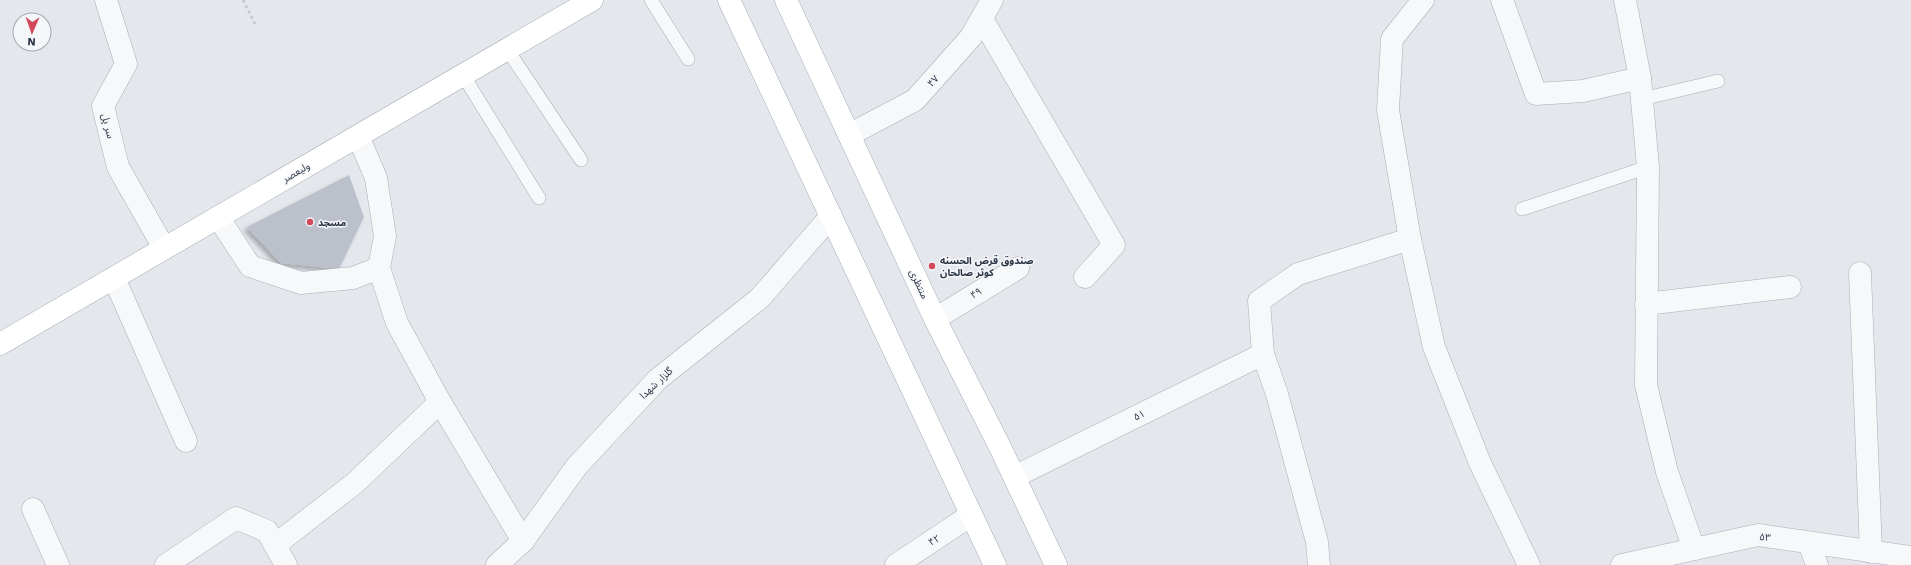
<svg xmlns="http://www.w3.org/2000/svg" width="1911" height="565" font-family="'Work Sans','Noto Sans Arabic',sans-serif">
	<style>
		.building { fill: #bbc0ca; filter: url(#shadow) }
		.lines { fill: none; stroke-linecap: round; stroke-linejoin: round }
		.service-casing { stroke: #a9aeb7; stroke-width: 14 }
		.minor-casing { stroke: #a9aeb7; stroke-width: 23 }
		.secondary-casing { stroke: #a9aeb7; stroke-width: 23 }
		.primary-casing { stroke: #a3abb8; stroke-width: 23 }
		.path { stroke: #c2c5cb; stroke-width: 2.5; stroke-dasharray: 3 3; stroke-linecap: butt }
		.service { stroke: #f7f8fa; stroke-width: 13 }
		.minor { stroke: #f7f8fa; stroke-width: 22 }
		.secondary { stroke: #fff; stroke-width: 22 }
		.primary { stroke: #fff; stroke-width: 22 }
		.poi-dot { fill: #d1495b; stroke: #f4f6f9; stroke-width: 1.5 }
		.labels { text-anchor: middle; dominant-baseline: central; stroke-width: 3; stroke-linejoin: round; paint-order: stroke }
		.street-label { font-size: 10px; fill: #2b3445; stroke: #f4f6f9 }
		.poi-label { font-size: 10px; font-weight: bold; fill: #2b3445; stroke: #f4f6f9; text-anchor: start }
	</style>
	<defs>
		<filter id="shadow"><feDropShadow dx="-3.5" dy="3.5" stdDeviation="2" flood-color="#0004"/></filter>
	</defs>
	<rect width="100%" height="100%" fill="#e4e7ec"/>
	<polygon class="building" points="349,175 364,217 339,269 281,263 247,227"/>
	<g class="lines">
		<defs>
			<g id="service">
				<polyline points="651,0 688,59"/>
				<polyline points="507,49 581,160"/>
				<polyline points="463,75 539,198"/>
				<polyline points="1642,99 1718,81"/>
				<polyline points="1522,209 1648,167"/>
			</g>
			<g id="minor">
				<polyline points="106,0 126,64 103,106 118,167 164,248"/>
				<polyline points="1423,0 1392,39 1388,110 1410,239 1434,347 1480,463 1529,565"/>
				<polyline points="1502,0 1536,94 1583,91 1640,78"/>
				<polyline points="1625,0 1640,78 1648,167 1646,385 1667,472 1694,549"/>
				<polyline points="982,19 1114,245 1085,277"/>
				<polyline points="849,135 915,100 971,37 992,0"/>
				<polyline points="358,136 376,178 385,236 379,268 397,323 440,402 523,541"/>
				<polyline points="218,217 250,266 301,283 353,278 379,268"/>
				<polyline points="1860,273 1871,552"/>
				<polyline points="114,278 186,441"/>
				<polyline points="1646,304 1790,287"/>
				<polyline points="935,319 1018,268"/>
				<polyline points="1014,477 1263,354"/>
				<polyline points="33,509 58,565"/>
				<polyline points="1809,543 1817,565"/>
				<polyline points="275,545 355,483 440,402"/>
				<polyline points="166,565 236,518 267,531 286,565"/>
				<polyline points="497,565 523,541 577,466 658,379 760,298 831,216"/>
				<polyline points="896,565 971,515"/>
				<polyline points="1319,565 1317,542 1277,394 1263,354 1259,301 1298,274 1410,239"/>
				<polyline points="1622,565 1758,535 1911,557"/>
			</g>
			<polyline id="secondary" points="0,344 592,0"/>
			<g id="primary">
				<polyline points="729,0 995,565"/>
				<polyline points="786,0 935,319 1000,447 1056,565"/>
			</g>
		</defs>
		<use href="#service" class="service-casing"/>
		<use href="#minor" class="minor-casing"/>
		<use href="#secondary" class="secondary-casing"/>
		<use href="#primary" class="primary-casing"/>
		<polyline class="path" points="243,0 256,26"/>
		<use href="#service" class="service"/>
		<use href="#minor" class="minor"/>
		<use href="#secondary" class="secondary"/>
		<use href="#primary" class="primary"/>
	</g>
	<g class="poi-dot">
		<circle cx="310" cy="222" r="4"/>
		<circle cx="932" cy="266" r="4"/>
	</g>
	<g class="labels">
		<g class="street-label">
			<text transform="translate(933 81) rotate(-48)">۴۷</text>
			<text transform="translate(108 126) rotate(76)">سر پل</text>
			<text transform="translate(296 172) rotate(-30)">ولیعصر</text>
			<text transform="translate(919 284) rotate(65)">منتظری</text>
			<text transform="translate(976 293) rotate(-32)">۴۹</text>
			<text transform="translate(656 383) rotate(-43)">گلزار شهدا</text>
			<text transform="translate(1139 415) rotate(-26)">۵۱</text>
			<text transform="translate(1765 537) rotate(5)">۵۳</text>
			<text transform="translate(934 540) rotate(-33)">۴۲</text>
		</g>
		<g class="poi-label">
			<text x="318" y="222">مسجد</text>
			<text x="940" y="260">صندوق قرض الحسنه<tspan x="940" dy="12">کوثر صالحان</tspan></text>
		</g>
	</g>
	<g transform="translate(32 32) rotate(182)"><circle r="19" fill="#f4f6f9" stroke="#a4a8b1"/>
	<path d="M0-3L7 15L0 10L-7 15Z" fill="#d1495b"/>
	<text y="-6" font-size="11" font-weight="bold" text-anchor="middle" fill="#2b3445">N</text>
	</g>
</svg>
